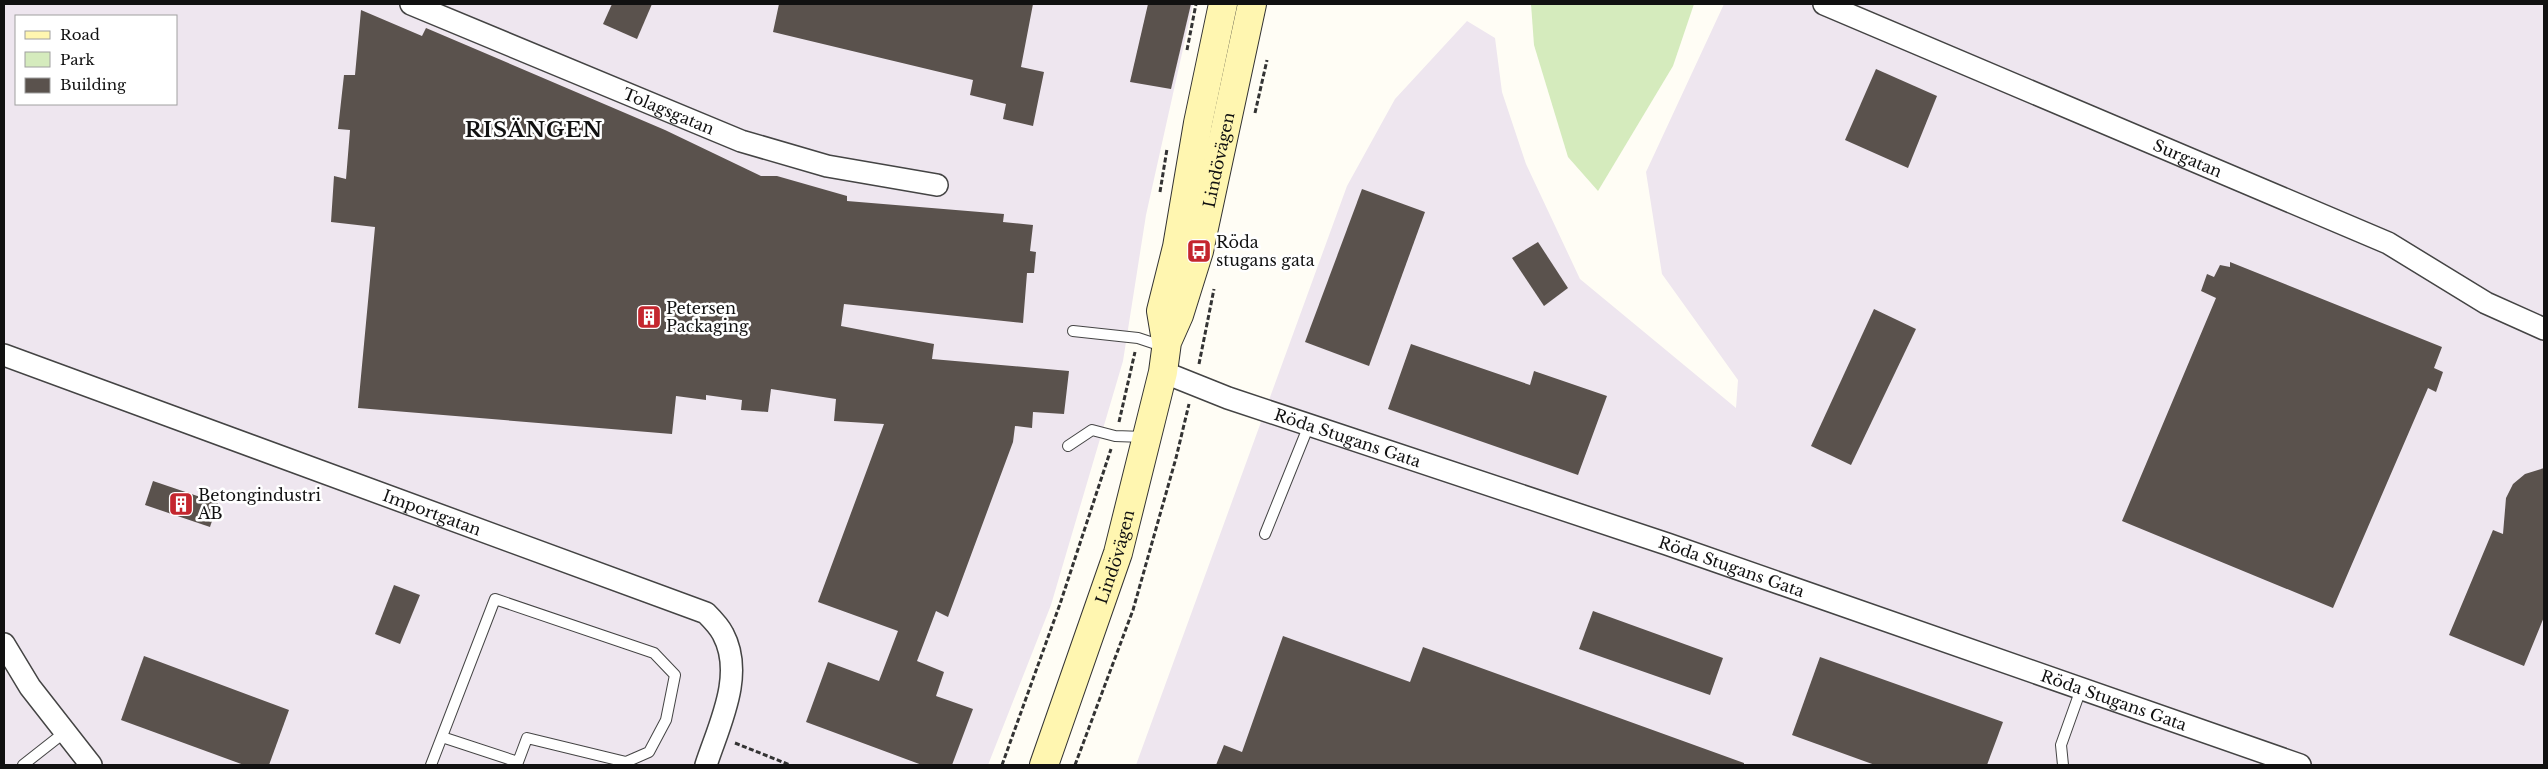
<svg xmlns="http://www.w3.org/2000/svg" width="2548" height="769" font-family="'Libre Baskerville',serif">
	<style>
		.industrial { fill: #eee6ef; fill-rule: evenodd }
		.green { fill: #d5ebbd }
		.building { fill: #5a524d }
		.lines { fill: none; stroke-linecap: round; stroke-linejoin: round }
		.lane-casing { stroke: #444; stroke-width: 12 }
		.street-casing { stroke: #444; stroke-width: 24 }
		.secondary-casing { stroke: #333; stroke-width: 30 }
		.path { stroke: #333; stroke-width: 3; stroke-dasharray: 5 2.5; stroke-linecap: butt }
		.lane { stroke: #fff; stroke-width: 10 }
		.street { stroke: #fff; stroke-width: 21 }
		.secondary { stroke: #fff6b0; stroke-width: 28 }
		.labels { text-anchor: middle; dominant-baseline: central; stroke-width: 5; stroke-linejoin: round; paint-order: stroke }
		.street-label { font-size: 16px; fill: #111; stroke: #fff }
		.poi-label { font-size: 16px; fill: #111; stroke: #fff; text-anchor: start }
		.district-label { font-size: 21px; font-weight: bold; letter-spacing: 1px; fill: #111; stroke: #fff }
	</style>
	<rect width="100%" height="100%" fill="#fffdf5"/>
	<g class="industrial">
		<path d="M 4,4 L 1193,4 L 1146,215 L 1123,361 L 1051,605 L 988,765 L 4,765 ZM 16,16 L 176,16 L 176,104 L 16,104 Z"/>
		<polygon points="1724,4 2544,4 2544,765 1136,765 1347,186 1395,99 1467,21 1495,38 1502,92 1526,164 1580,279 1736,408 1738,380 1662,274 1646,172"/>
	</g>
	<polygon class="green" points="1531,4 1694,4 1673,66 1598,191 1568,157 1534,45"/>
	<g class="building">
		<polygon points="612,4 652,4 637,39 603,24"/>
		<polygon points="779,4 1033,4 1021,67 1044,72 1033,126 1003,119 1006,104 970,95 973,80 773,32"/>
		<polygon points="1148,4 1191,4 1171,89 1130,82"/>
		<polygon points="361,10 422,36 426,28 665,130 761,176 777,176 847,196 847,201 1004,214 1003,222 1033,225 1030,251 1036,252 1034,273 1027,273 1023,323 844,304 841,326 934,344 932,359 1069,371 1064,414 1033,412 1032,428 1015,426 1013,442 948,617 936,611 917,661 944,672 936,696 973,709 952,765 922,765 806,722 828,662 879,681 898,631 818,602 884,424 834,421 836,399 771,389 768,412 741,410 742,400 706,395 706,400 676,396 672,434 358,408 375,227 331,222 334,176 346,179 350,130 338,129 344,75 355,75"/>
		<polygon points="1876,69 1937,96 1908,168 1845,140"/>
		<polygon points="1362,189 1425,212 1369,366 1305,342"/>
		<polygon points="1538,242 1568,288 1544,306 1512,258"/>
		<polygon points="2230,262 2442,347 2434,368 2443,372 2436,392 2428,388 2333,608 2122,521 2216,298 2201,291 2207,274 2214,277 2220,265 2230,267"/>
		<polygon points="1874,309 1916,329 1851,465 1811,446"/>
		<polygon points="1411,344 1530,385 1534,371 1607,396 1578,475 1388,409"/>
		<polygon points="2544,468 2544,617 2524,666 2449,635 2493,530 2503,534 2506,498 2513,484 2525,474"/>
		<polygon points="153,481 218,503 210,527 145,505"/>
		<polygon points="394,585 420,595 400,644 375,634"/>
		<polygon points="1593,611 1723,658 1710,695 1579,649"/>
		<polygon points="1283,636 1410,682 1423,647 1744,763 1744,765 1216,765 1224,745 1242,752"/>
		<polygon points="144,656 289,710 269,765 244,765 121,720"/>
		<polygon points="1820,657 2003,722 1987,765 1875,765 1792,735"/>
	</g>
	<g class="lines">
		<defs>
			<g id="lane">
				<polyline points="1073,331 1138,338 1165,347"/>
				<polyline points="1068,446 1092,430 1115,436 1144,437"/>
				<polyline points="1265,534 1309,425"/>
				<polyline points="23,765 65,732"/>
				<polyline points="431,765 495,599 654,653 675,675 666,720 649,752 626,762 527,738 518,762 442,737"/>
				<polyline points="2063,765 2061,745 2081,689"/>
			</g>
			<g id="street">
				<path id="s1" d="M 411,4 L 741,141 L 827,166 L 937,185"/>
				<path id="s2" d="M 1824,4 L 2388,243 L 2486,303 L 2544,329"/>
				<path id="s3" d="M 4,355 L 706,613 C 712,619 719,626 723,634 C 745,675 719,725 706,765"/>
				<path id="s4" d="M 1163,372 L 1228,398 L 1667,544 L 2300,765"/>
				<polyline points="4,644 30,687 91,765"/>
			</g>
			<g id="secondary">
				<polyline points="1166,341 1161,311 1177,247 1198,123 1223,4"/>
				<path id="s5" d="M 1044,765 L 1118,553 L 1163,372 L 1167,342 L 1179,315 L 1199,251 L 1252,4"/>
			</g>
		</defs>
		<use href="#lane" class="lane-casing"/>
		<use href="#street" class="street-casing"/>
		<use href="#secondary" class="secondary-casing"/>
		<g class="path">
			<polyline points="1187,50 1196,4"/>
			<polyline points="1255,113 1267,60"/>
			<polyline points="1160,192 1167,149"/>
			<polyline points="1199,364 1214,289"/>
			<polyline points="1119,422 1135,352"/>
			<polyline points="735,743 790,765"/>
			<polyline points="1002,765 1060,604 1111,449"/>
			<polyline points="1075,765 1133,610 1176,458 1189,404"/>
		</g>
		<use href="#lane" class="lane"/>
		<use href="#street" class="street"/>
		<use href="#secondary" class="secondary"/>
	</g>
	<defs>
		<symbol id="bus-square" viewBox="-11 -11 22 22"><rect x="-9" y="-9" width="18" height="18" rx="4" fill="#c4262e" stroke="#fff"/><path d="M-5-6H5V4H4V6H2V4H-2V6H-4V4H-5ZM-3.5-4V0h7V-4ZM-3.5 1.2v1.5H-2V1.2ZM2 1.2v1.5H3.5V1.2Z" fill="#fff"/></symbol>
		<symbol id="building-square" viewBox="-11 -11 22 22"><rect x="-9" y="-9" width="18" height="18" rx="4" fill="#c4262e" stroke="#fff"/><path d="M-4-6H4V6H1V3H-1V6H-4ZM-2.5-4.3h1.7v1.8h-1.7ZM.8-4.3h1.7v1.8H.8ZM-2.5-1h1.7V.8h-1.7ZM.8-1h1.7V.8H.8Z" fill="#fff"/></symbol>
	</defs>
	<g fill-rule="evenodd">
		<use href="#bus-square" x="1185" y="237" width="28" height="28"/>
		<use href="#building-square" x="635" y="303" width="28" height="28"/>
		<use href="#building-square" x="167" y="490" width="28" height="28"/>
	</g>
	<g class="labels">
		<g class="street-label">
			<text stroke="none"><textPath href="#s1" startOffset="279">Tolagsgatan</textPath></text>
			<text stroke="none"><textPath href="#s2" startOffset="395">Surgatan</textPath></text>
			<text stroke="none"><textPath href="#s5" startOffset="631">Lindövägen</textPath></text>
			<text stroke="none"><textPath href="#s4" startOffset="196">Röda Stugans Gata</textPath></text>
			<text stroke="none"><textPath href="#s3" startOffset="456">Importgatan</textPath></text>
			<text stroke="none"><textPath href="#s5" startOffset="220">Lindövägen</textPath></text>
			<text stroke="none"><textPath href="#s4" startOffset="601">Röda Stugans Gata</textPath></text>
			<text stroke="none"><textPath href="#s4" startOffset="1006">Röda Stugans Gata</textPath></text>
		</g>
		<g class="poi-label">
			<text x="1216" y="242">Röda<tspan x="1216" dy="18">stugans gata</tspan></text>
			<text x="666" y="308">Petersen<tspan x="666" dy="18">Packaging</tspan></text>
			<text x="198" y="495">Betongindustri<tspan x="198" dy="18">AB</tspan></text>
		</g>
		<g class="district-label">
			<text x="534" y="130">RISÄNGEN</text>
		</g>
	</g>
	<rect width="2548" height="769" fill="none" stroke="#111111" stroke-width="10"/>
	<rect x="15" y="15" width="162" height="90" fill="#ffffff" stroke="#a0a0a0"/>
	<rect x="25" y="31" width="25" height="8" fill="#fff6b0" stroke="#a0a0a0"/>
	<text x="60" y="40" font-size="15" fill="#111111">Road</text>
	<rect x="25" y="52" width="25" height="15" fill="#d5ebbd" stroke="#a0a0a0"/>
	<text x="60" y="65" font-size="15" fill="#111111">Park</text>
	<rect x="25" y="78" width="25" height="15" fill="#5a524d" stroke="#a0a0a0"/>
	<text x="60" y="90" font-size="15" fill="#111111">Building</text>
</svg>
